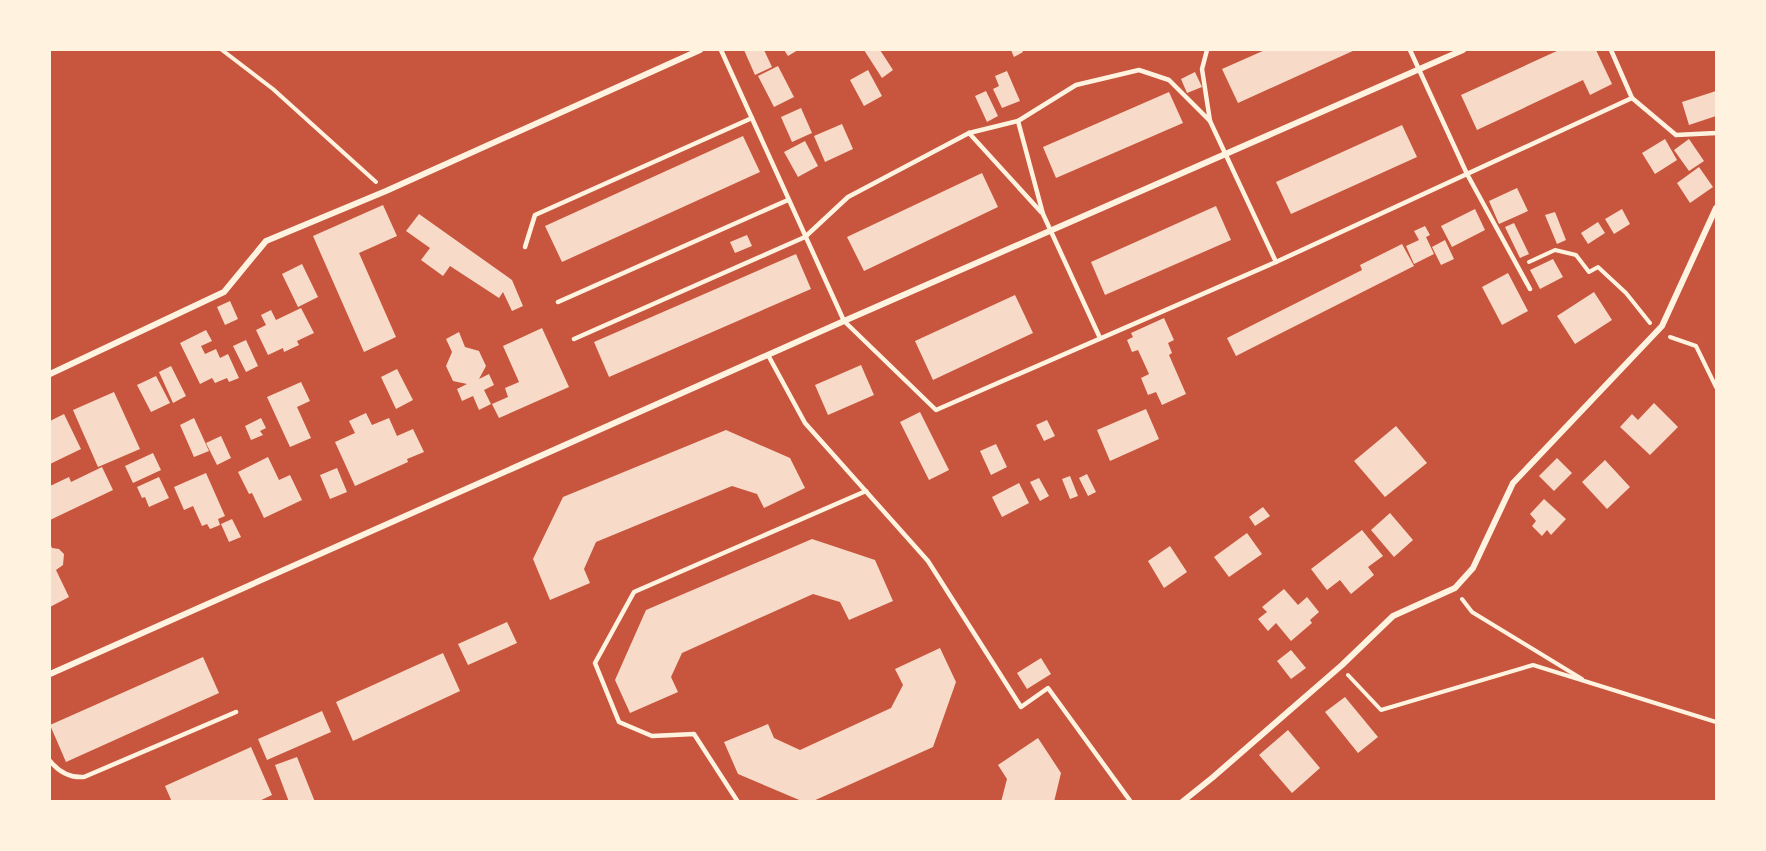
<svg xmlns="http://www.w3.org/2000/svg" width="1766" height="851" font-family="Barlow,sans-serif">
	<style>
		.building { fill: #f7dbc8 }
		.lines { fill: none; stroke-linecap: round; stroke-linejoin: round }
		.path { stroke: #fff3e0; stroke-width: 4 }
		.service { stroke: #fff3e0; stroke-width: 4.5 }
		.minor { stroke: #fff3e0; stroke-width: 6 }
	</style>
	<rect width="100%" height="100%" fill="#c8553d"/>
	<g class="building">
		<polygon points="744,50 764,50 772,67 755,75"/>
		<polygon points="784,50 798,50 788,56"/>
		<polygon points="864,50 880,50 893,70 882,78"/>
		<polygon points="1011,50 1022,50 1023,52 1014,57"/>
		<polygon points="1265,50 1355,50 1238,103 1222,69"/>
		<polygon points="1559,50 1596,50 1612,84 1590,95 1583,80 1477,130 1461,95"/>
		<polygon points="778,66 794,97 774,107 758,76"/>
		<polygon points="868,70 882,96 864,106 850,80"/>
		<polygon points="1007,71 1020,101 1002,108 993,89 999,86 995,76"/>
		<polygon points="1195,72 1202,87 1187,93 1181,79"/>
		<polygon points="986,91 998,116 987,122 975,96"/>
		<polygon points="1716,91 1716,116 1689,125 1682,102"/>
		<polygon points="1169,92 1183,123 1056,178 1043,147"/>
		<polygon points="801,108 812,133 792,142 781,117"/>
		<polygon points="842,124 853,149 825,162 814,136"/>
		<polygon points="1402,125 1417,157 1291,214 1276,182"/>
		<polygon points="743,136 760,172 562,262 545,226"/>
		<polygon points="1665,139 1677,160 1655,174 1642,153"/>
		<polygon points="1689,139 1704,161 1689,171 1674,150"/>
		<polygon points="805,141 818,166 798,177 784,152"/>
		<polygon points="1699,167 1713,187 1690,203 1677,183"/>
		<polygon points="982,173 998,207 864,271 847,237"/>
		<polygon points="1517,188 1528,211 1499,224 1489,201"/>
		<polygon points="383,205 397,236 359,253 396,337 364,352 313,236"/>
		<polygon points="1216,206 1231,240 1105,295 1091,262"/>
		<polygon points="1475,209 1485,230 1452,247 1441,226"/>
		<polygon points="1622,209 1630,224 1614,234 1605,219"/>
		<polygon points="1555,212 1566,240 1557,244 1545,215"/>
		<polygon points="419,214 512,280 523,306 512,311 503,292 499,298 450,266 443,276 421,260 430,248 406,231"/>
		<polygon points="1598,222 1605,233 1588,244 1581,233"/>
		<polygon points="1514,223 1529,254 1520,258 1505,227"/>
		<polygon points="1425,226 1430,235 1426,237 1434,254 1414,264 1406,246 1419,240 1414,231"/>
		<polygon points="747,235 752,246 735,253 730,242"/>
		<polygon points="1445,240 1454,259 1441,265 1432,247"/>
		<polygon points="1402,244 1414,266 1236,356 1227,338 1362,270 1360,265"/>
		<polygon points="796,254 811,289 609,377 594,342"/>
		<polygon points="1553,259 1563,277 1540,289 1530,270"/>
		<polygon points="302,264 318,297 298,307 282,274"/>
		<polygon points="1508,273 1528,311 1502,325 1482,287"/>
		<polygon points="1594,292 1612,320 1575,344 1557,316"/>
		<polygon points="1015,295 1033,333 933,380 915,341"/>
		<polygon points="230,301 238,319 225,325 217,307"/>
		<polygon points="301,308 314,333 297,341 299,345 284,352 283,348 268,355 256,330 266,325 261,315 271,310 276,320"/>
		<polygon points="1164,318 1174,340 1168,343 1172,353 1169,355 1186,394 1162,405 1156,392 1148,395 1141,378 1149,374 1138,350 1132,352 1127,340 1133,337 1131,333"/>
		<polygon points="542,328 569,387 499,418 492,404 508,397 505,388 519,382 503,346"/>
		<polygon points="206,330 212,341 201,346 205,354 216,349 220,358 228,354 239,378 229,382 227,378 215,383 212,378 200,384 180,343"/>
		<polygon points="459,332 465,347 479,351 486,366 479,379 489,374 494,385 484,390 491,404 479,410 473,396 462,401 457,389 467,384 453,381 446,366 452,352 446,339"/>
		<polygon points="246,340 258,366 246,372 233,346"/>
		<polygon points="861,365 874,395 828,415 815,385"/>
		<polygon points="171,366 186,396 173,403 159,372"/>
		<polygon points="397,369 413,400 396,409 381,377"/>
		<polygon points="156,376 170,403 151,412 137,385"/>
		<polygon points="301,382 310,401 297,407 311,438 290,447 267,397"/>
		<polygon points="114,392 140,449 98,467 73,410"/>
		<polygon points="1654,403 1678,427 1650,455 1620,427 1632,414 1638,420"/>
		<polygon points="1146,409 1159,439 1110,461 1097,430"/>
		<polygon points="920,412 949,470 929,480 900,422"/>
		<polygon points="366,413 372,425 389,418 397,436 413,429 424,452 407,459 408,462 355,486 335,442 355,433 349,421"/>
		<polygon points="64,414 81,449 50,464 50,421"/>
		<polygon points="194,418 209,451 194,457 180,425"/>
		<polygon points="261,418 266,428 260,431 263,435 251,440 245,426"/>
		<polygon points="1047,420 1055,436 1044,441 1036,425"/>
		<polygon points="1396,426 1427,463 1385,497 1354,461"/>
		<polygon points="726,430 790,458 805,488 764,508 757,494 732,486 596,542 584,569 590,583 550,600 533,559 563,497"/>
		<polygon points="221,436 231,458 217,465 206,443"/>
		<polygon points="996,444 1007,467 991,475 980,451"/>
		<polygon points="153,453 161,470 133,483 125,466"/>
		<polygon points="268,457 279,480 290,475 302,500 264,518 252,493 249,494 238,472"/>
		<polygon points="1557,458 1572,473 1554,491 1539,476"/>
		<polygon points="1605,460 1630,487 1607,509 1582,482"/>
		<polygon points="102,467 113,490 50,520 50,486 69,477 71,482"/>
		<polygon points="337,468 347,492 330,499 320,475"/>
		<polygon points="206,473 225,516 218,519 220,525 210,529 207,524 202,526 193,506 184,510 174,487"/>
		<polygon points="1087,474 1096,492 1088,496 1079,478"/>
		<polygon points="1070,476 1078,496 1070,499 1062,479"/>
		<polygon points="159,477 169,498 149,507 145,497 142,498 137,487"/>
		<polygon points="1039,478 1049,496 1040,501 1030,482"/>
		<polygon points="1019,483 1029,503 1002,517 992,497"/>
		<polygon points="1544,499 1566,519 1551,535 1547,530 1542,536 1532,526 1536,521 1530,514"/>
		<polygon points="1263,507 1270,516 1255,526 1249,517"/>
		<polygon points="1390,513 1413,540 1394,557 1371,530"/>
		<polygon points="232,519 241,537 229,542 221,524"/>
		<polygon points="1362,530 1383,556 1368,567 1374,575 1351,594 1340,580 1327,590 1311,569"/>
		<polygon points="1247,533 1262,554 1229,577 1214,557"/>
		<polygon points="812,539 875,560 893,601 849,620 840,602 813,594 682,653 671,677 678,692 630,713 615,680 646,610"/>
		<polygon points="50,543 52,548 59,549 64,554 63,565 56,570 69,597 50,607"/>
		<polygon points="1170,546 1187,572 1164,588 1148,561"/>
		<polygon points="1284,589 1298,605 1307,597 1319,612 1310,620 1312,623 1291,641 1276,623 1268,631 1258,619 1267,612 1262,607"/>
		<polygon points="507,622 517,643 468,665 458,644"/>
		<polygon points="940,648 956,682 933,747 811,802 804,802 738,774 724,742 768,724 774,738 800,750 891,708 903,685 895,669"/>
		<polygon points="1291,650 1306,668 1291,679 1277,661"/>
		<polygon points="443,653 460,691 353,741 336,702"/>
		<polygon points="203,657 219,693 66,762 50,725"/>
		<polygon points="1041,658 1051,674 1027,689 1017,673"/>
		<polygon points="1345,697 1378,737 1358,753 1325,712"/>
		<polygon points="322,711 331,732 267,760 258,739"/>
		<polygon points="1288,730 1320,768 1292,793 1259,755"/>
		<polygon points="1038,738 1061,773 1054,802 1001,802 1007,779 998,765"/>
		<polygon points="251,747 272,795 257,802 172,802 165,786"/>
		<polygon points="297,757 315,802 289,802 275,765"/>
	</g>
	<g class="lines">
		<g class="path">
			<polyline points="222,50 273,89 376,182"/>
			<polyline points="1529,262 1555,250 1576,255 1589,272 1598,267 1626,293 1650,323"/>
			<polyline points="1670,337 1696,346 1716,387"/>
			<polyline points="1462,599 1472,612 1582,679"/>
			<polyline points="1348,675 1381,710 1533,665 1716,722"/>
		</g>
		<g class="service">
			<polyline points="721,50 844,321 936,410 1276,262 1632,98"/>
			<polyline points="1410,50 1467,174 1530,289"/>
			<polyline points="1611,50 1632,98 1676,135 1716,133"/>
			<polyline points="1018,121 1043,214 1100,338"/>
			<polyline points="1210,121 1276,262"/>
			<polyline points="969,133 1041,212"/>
			<polyline points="525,247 535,215 752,118"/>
			<polyline points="558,302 788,200"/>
			<polyline points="574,339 805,237 848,197 969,133 1018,121 1076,85 1139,70 1169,80 1210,121 1202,69 1207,50"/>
			<polyline points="768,355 805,423 928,561 1021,707 1048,688 1131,802"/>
			<path d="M 50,761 C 59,772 70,778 84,777 L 236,712"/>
			<polyline points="738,802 694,734 652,736 619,722 595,663 634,592 866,491"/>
		</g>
		<g class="minor">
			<polyline points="50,374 224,292 266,241 386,191 700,50"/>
			<polyline points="50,674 844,321 1463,50"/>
			<polyline points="1182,802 1212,778 1342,665 1393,616 1455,588 1473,568 1513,483 1662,326 1716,208"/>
		</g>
	</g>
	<rect width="1766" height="851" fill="none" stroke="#fff3e0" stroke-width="102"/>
</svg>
